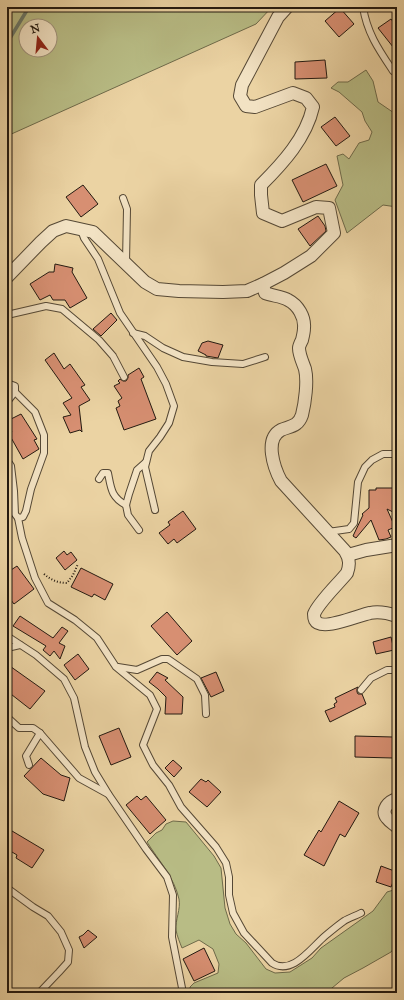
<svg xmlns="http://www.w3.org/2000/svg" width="404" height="1000" font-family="'IM FELL Great Primer',serif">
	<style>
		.green { fill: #b8bc85; stroke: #6e6a4a; fill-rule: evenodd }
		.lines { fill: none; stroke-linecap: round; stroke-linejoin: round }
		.stream { stroke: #6a7869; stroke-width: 3.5 }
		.building { fill: #d78f72; stroke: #231910 }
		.lane-casing { stroke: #554835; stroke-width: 8 }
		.street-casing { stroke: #554835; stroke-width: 14 }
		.path { stroke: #231910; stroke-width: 2; stroke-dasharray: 1 2; stroke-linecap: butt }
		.lane { stroke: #f2e2c3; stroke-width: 6 }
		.street { stroke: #f2e2c3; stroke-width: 12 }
	</style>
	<rect width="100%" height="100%" fill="#ebd3a3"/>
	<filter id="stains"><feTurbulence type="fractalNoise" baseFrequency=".005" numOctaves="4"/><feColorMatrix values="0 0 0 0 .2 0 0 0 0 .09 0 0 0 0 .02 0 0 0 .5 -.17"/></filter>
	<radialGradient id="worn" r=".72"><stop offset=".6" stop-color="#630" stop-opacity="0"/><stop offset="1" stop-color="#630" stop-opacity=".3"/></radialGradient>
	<g class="green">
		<path d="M 7,7 L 272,7 L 256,24 L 7,136 ZM 26,26 L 50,26 L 50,50 L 26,50 Z"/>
		<polygon points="366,70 373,81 378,102 397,115 397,207 383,205 347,233 335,200 343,185 337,156 343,154 349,159 359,143 369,140 372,132 365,121 362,112 339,92 331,88 338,82 348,82"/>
		<path d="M 173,821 L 186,822 L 214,856 L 221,868 L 225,908 L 230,924 L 236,934 L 246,943 L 266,969 L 275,973 L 290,972 L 312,958 L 321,948 L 373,911 L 387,892 L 397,889 L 397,944 L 391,952 L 363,968 L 344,978 L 326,993 L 190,993 L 190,987 L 194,983 L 218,973 L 219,964 L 213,949 L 199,940 L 182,948 C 180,943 177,936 176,930 C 175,920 181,909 179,899 C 174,877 159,861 147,842 L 156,833 L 162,830 L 166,824 Z"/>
	</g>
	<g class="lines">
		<polyline class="stream" points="7,43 29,7"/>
	</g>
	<g class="building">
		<polygon points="340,8 354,24 339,37 325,21"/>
		<polygon points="391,19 397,27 397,52 378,28"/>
		<polygon points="325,60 327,78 295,79 295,62"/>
		<polygon points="335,117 350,136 336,146 321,127"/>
		<polygon points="326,164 337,186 303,202 292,180"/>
		<polygon points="83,185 98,204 81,217 66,197"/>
		<polygon points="318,216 325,226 326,231 310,246 298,229"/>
		<polygon points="55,264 73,268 72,272 87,298 70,308 65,300 53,300 50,295 40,300 30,284 49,272 54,272"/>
		<polygon points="111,313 117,320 101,336 93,329"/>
		<polygon points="208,341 223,345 218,358 206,356 206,355 198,351 202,343"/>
		<polygon points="54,353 64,369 70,364 85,385 81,387 90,400 79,406 82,432 80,430 70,433 63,417 71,415 63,403 72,398 45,360"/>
		<polygon points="139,368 144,377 141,379 156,419 124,430 116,408 120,406 118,401 122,398 114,386 120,383 118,381 120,379 123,381 126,381 128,378 128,375"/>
		<polygon points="21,414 37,439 34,440 39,449 23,459 9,434 12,432 7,425 7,421"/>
		<polygon points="376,488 397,488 397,514 387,509 395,527 388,530 391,537 386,539 379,540 371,520 356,538 353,536 363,515 362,514 369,508 369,490 376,490"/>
		<polygon points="183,511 196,529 177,543 174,539 168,544 159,533 170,525 168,522"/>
		<polygon points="64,551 67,555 71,552 77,560 65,570 56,558"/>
		<polygon points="17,566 34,589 14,604 7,595 7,581 11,578 8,572"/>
		<polygon points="81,568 113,584 105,600 94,594 92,597 71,587"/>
		<polygon points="167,612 192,641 177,655 151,626"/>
		<polygon points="20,616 53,638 62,627 68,631 59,643 65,646 60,659 54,651 50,656 43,650 46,646 13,626"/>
		<polygon points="391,637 394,650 376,654 373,642"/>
		<polygon points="78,654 89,669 75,680 64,665"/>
		<polygon points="7,664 45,691 30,709 7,691"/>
		<polygon points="157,672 168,678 165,680 183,697 182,714 165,714 166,697 158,689 149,682"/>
		<polygon points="216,672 224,691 211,697 201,678"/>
		<polygon points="358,687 357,689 357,692 358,694 362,694 366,704 330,722 325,711 335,707 334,704 337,702 335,698"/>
		<polygon points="119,728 131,757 111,765 99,736"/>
		<polygon points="355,736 393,737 393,758 355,757"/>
		<polygon points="41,758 61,775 70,778 64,801 43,794 24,776"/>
		<polygon points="173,760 182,768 174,777 165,768"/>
		<polygon points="201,779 206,782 208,780 221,792 207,807 189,792"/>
		<polygon points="137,796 141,800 146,796 166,820 150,834 126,805"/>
		<polygon points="339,801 359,813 345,837 340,834 324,866 304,855 319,830 321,832"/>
		<polygon points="7,828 44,850 32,868 16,858 17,855 7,849"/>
		<polygon points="381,866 397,872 391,887 376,882"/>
		<polygon points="88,930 97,937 84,948 79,937 83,935"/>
		<polygon points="204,948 215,971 194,981 183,959"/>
	</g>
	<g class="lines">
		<defs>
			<g id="lane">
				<path d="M 363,7 C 367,33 379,50 393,71"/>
				<polyline points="123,198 127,209 126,263"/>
				<polyline points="81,230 84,238 98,259 120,313 157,367 166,384 174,406 169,423 160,437 149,451 145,467 155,510"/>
				<polyline points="7,315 46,306 62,309 99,340 113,356 124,377"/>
				<polyline points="133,333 145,336 163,348 183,357 212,362 243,364 265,357"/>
				<polyline points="7,383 15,386 15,392 7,402"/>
				<polyline points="7,460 11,466 14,491 15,514 18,518 23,517 26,511 31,489 44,453 44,435 35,412 15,392"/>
				<path d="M 99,479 L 103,473 L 108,473 C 111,488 111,497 126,505"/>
				<path d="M 18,518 L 22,538 L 35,578 L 48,603 L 75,620 L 97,638 L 116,667 L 150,695 L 157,709 L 143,745 L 153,765 L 169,785 L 181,807 L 216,847 L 226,863 L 229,877 L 229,895 L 233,913 L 244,933 L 272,963 C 292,976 311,948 325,936 C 331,931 337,926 344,921 C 349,918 355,916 361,913"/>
				<polyline points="139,530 128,515 126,505 129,494 137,470 146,462"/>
				<polyline points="328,532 349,529 354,523 358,482 365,467 372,460 383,454 397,454"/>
				<polyline points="7,636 36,655 64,679 74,698 85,747 95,772 109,795 146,849 167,877 173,895 172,937 183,993"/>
				<polyline points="7,648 20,645"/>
				<polyline points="118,667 137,670 162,659 168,659 197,679 205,695 206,714"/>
				<polyline points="361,690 371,678 387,670 397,670"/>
				<polyline points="7,717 19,728 33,728 40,733"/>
				<polyline points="29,765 26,756 40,733 79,778 108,794"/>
				<polyline points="7,888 33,907 48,916 61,932 69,950 68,962 59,972 39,993"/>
			</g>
			<g id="street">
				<path d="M 7,277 L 41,242 L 53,231 L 66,226 L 93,232 L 145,282 L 157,289 L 179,291 L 223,292 L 247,291 L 263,284 L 284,273 L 311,256 L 334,233 L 329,208 L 316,207 L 282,221 L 263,213 L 261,195 L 261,185 C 283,163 306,138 313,107 L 306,98 L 293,93 L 255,107 L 246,106 L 240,96 L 242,85 L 278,17 L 287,7"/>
				<path d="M 263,284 L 265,293 C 272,296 282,296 288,300 C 298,305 305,317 304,328 C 304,332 303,336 302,340 C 301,342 299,346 299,348 C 299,355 303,363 305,369 C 308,381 305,403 302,415 C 298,427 290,426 281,430 C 264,439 274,468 281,481 L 345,551 C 350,559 350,565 347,573 C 339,583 318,603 314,614 C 314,616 314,618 315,620 C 321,632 359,615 370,613 C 379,611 388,613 397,616"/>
				<polyline points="348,555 366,550 397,545"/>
				<path d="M 397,799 C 389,801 380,810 387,818 C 390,822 394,824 397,827"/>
			</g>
		</defs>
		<use href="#lane" class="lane-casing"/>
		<use href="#street" class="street-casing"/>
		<path class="path" d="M 44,574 C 51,580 58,583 67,583 L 73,575 L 78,564"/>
		<use href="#lane" class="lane"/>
		<use href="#street" class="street"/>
	</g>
	<rect width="404" height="1000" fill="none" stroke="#ebd3a3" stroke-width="24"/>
	<rect x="8" y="8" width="388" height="984" fill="none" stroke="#231910" stroke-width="2"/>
	<rect x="12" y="12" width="380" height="976" fill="none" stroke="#231910"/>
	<g transform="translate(38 38) rotate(344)"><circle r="19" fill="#f2e2c3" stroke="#9f927b"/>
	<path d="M0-3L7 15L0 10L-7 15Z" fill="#8f2418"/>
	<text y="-6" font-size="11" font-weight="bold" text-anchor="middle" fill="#231910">N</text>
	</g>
	<rect width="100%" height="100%" filter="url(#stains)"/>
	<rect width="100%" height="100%" fill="url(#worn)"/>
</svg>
